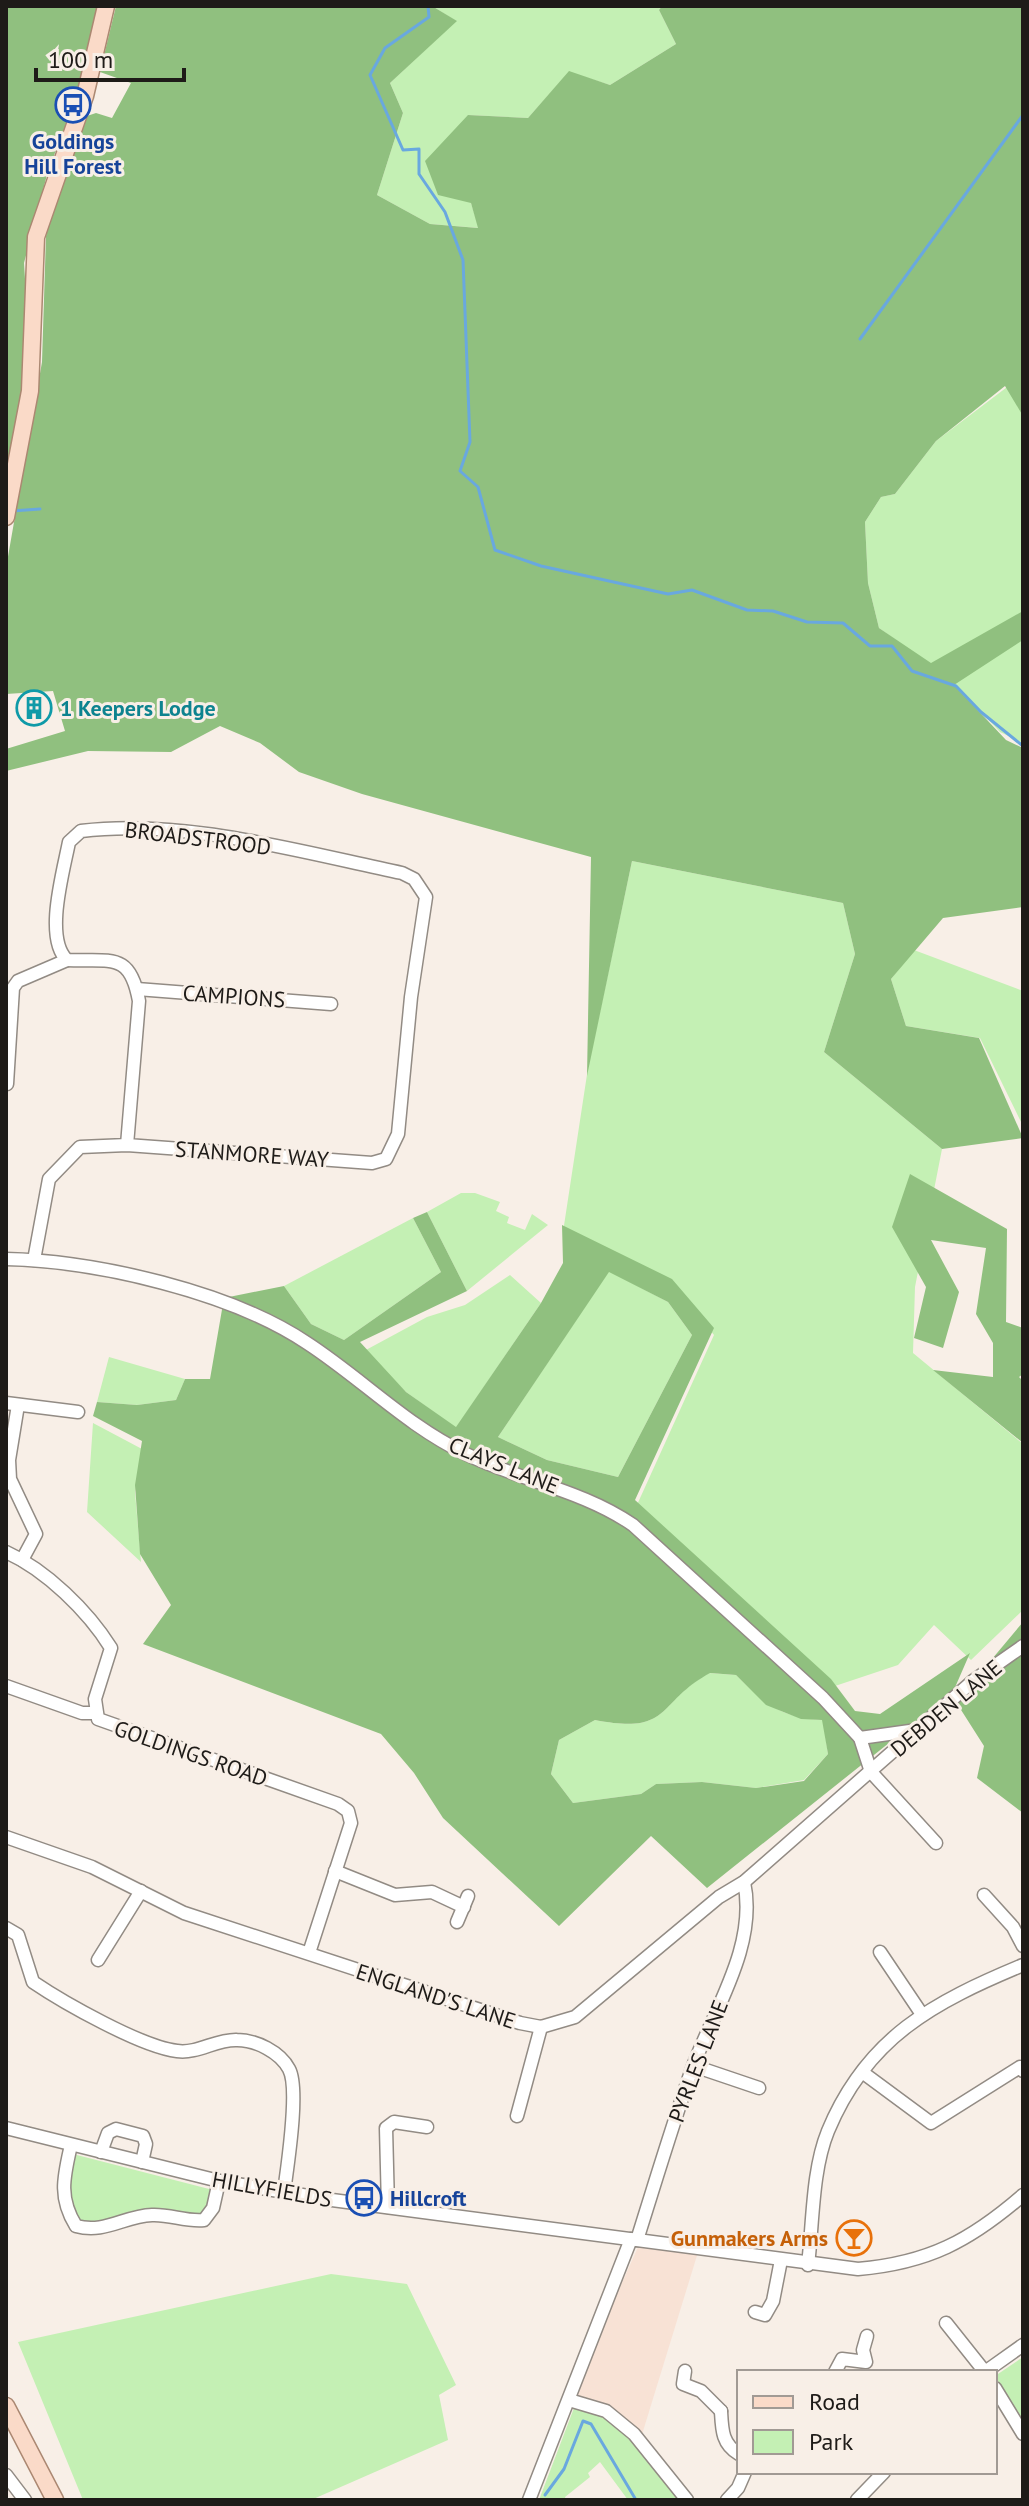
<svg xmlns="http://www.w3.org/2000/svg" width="1029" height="2506" font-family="'PT Sans',sans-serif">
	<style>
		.commercial { fill: #f8e2d5 }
		.green { fill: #c4f0b4 }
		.forest { fill: #90c07f; fill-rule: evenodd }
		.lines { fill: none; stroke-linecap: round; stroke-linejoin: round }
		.stream { stroke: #69a8df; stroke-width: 3 }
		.minor-casing { stroke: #928b84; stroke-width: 15 }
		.major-casing { stroke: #ab8872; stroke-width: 19 }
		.minor { stroke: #fff; stroke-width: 12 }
		.major { stroke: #fadac8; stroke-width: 16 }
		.labels { text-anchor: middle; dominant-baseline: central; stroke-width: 6; stroke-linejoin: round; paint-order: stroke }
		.transit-label { font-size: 22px; font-weight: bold; fill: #164399; stroke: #f8efe7 }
		.culture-label { font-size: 22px; font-weight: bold; fill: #0d838f; stroke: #f8efe7; text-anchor: start }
		.street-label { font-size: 22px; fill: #1e1b18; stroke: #f8efe7 }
		.food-label { font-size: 22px; font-weight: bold; fill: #c56008; stroke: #f8efe7; text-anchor: end }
	</style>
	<rect width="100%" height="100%" fill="#f8efe7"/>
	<polygon class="commercial" points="639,2245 699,2249 640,2441 569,2400"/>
	<g class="green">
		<polygon points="432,6 662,6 659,10 676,44 610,85 569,72 528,118 468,115 471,203 479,228 430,224 377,195 403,113 390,83 456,21"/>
		<polygon points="1023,375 1023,743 1000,732 948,677 879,628 868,583 865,522 881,497 895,494 936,441"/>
		<polygon points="632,861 843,903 855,954 824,1052 942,1149 915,1287 913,1353 1023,1444 1023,1610 971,1660 934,1625 898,1665 832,1687 636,1507 714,1335 672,1286 563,1232 588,1068"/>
		<polygon points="914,950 1023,991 1023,1126 980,1038 906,1026 891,979"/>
		<polygon points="461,1193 475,1193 500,1202 496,1211 509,1217 507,1223 525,1230 532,1214 548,1225 467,1291 427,1212"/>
		<polygon points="413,1218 441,1272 344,1340 311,1324 284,1286"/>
		<polygon points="609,1271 668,1302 692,1335 618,1477 547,1460 498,1437"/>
		<polygon points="510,1275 541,1303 456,1428 406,1392 364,1351 427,1317 465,1305"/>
		<polygon points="109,1357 185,1379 176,1400 137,1405 97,1402"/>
		<polygon points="93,1423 142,1449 135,1492 141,1562 87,1512"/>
		<path d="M 709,1673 L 736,1675 C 764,1703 781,1718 823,1720 L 828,1754 L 804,1780 L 756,1788 L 702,1782 L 656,1784 L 641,1794 L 573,1803 L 551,1774 L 559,1740 L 595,1720 C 673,1735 655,1703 709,1673 Z"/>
		<polygon points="69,2153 217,2191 204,2220 153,2214 91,2231 64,2207"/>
		<polygon points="331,2274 407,2284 456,2385 439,2395 448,2440 311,2500 83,2500 18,2342"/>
		<polygon points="1023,2357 1023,2423 995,2376"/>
		<polygon points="574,2408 605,2415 631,2437 680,2500 628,2500 600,2462 588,2473 590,2477 565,2497 566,2500 539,2500"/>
	</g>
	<g class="forest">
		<polygon points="6,6 100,6 80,88 48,171 24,263 27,310 22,413 6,492"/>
		<polygon points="116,6 432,6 457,21 390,83 403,113 377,195 430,224 478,228 471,203 438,195 425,161 468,115 528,118 569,71 610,85 676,44 659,10 662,6 1023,6 1023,416 1005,386 936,441 895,494 881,497 865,522 868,583 879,628 931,663 1023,611 1023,640 954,685 1006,740 1023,748 1023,907 943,918 891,979 906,1026 979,1038 1023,1138 942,1149 824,1052 855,954 843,903 632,861 587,1076 591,857 362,794 299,772 260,743 220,726 171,752 88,751 6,771 6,749 65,731 53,691 6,694 6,568 42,362 46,236 58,188 84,117 96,113 112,118 131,83 100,72"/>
		<polygon points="910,1174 1007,1229 1006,1322 1023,1328 1023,1374 1019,1377 1023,1381 1023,1443 933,1370 993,1377 993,1343 976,1314 986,1248 931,1240 959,1292 943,1348 914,1338 926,1287 892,1227"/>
		<path d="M 427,1212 L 467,1291 L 360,1342 L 406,1392 L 456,1427 L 541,1303 L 563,1263 L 562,1225 L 672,1279 L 714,1328 L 635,1500 L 831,1679 L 855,1711 L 880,1714 L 970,1653 L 953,1692 L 707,1888 L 651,1836 L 559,1926 L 443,1818 L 414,1773 L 381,1734 L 143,1644 L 171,1605 L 140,1554 L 135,1485 L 142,1441 L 93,1416 L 97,1402 L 137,1405 L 176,1400 L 185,1379 L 210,1379 L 224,1298 L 284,1286 L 311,1324 L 344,1340 L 441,1272 L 413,1218 ZM 609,1272 L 668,1302 L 692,1335 L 618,1477 L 547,1460 L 498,1437 ZM 710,1673 L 736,1675 L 766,1705 L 801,1719 L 822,1720 L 828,1754 L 804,1781 L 756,1788 L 702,1782 L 656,1784 L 641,1794 L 573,1803 L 551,1774 L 559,1740 L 595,1720 C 673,1735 655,1703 710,1673 Z"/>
		<polygon points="1023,1622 1023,1813 977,1778 984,1746 956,1702"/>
	</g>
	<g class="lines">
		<g class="stream">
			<polyline points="428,6 429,17 385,48 370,75 403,150 419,149 419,174 445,212 463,260 470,442 460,471 478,487 495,550 541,566 668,594 692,590 747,610 773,611 807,622 843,623 870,646 892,646 912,671 956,686 981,712 1023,746"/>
			<polyline points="860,339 1023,115"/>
			<polyline points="12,511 40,509"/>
			<polyline points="545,2495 564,2469 583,2421 591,2424 636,2500"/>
		</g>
		<defs>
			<g id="minor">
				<polyline points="137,989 331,1004"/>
				<polyline points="7,1084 13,988 18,981 67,960"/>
				<path d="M 6,1259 C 97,1261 231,1292 307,1343 C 361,1378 407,1426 466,1454 C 521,1481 582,1490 633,1525 L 823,1698 L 860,1738 L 871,1772 L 936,1843"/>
				<path d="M 34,1260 L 49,1179 L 80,1147 L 127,1145 L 372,1163 L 386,1159 L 398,1134 L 411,997 L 426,897 L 414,879 L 402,873 C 301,852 183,818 81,831 L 69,842 C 63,873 44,938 67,960 C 111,962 130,951 139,1001 L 127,1145"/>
				<polyline points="6,1403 78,1412"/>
				<polyline points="18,1405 9,1460 10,1479 36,1534 22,1560"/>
				<path d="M 6,1552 C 46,1570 88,1611 111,1648 L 95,1699 L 98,1719 L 338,1804 L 348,1811 L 351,1823 L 309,1953"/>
				<polyline points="6,1686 82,1713 95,1713"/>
				<polyline points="860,1738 917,1730"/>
				<polyline points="6,1837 92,1867 184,1913 520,2023 541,2027 575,2017 719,1897 744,1882 973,1681 1023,1646"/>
				<polyline points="335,1871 395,1895 432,1892 464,1907"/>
				<polyline points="984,1895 1013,1927 1023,1946"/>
				<polyline points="457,1922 468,1896"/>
				<path d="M 6,1928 L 18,1935 L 33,1982 C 64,2003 142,2047 177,2051 C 198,2054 216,2039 237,2040 C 256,2040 280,2052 289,2069 C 300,2089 287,2168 284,2192"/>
				<polyline points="880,1952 921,2013"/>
				<polyline points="98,1960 141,1891"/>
				<polyline points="694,2066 759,2088"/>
				<polyline points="862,2072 931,2123 1020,2067 1023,2071"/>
				<polyline points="517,2116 541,2027"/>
				<path d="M 6,2128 L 219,2181 L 332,2200 L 858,2269 C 928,2263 970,2241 1023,2195"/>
				<path d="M 71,2145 C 64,2176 58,2197 76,2226 C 105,2234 124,2216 152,2215 C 170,2214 186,2222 204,2220 L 213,2208 L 219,2181"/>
				<polyline points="101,2152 108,2133 116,2129 143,2136 146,2144 142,2162"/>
				<polyline points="388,2207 386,2128 394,2122 427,2127"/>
				<path d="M 637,2240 C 655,2183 672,2126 692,2069 C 713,2011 758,1946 744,1882"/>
				<path d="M 808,2265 C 813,2223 812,2170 828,2131 C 867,2037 934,2002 1023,1965"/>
				<polyline points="755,2312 765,2315 773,2301 781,2260"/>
				<polyline points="946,2323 985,2372"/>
				<polyline points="685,2371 683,2384 701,2391 721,2411"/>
				<polyline points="835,2372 842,2359 866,2362 863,2350 867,2336"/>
				<polyline points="985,2372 1023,2345"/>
				<polyline points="995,2388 1023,2434"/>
				<polyline points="569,2400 606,2411 634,2434 687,2500"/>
				<path d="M 721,2411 C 722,2430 722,2444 739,2454"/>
				<polyline points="6,2475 25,2500"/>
				<polyline points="529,2500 631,2239"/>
				<polyline points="727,2500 738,2488 745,2472"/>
				<polyline points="857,2500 884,2472"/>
			</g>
			<g id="major">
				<polyline points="6,517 30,391 36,237 85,96 106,6"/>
				<polyline points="6,2406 55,2500"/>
			</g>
		</defs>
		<use href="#minor" class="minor-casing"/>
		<use href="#major" class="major-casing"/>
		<use href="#minor" class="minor"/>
		<use href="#major" class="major"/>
	</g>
	<defs>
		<symbol id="bus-ring" viewBox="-11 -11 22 22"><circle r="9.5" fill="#f8efe7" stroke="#1a4fb4" stroke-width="1.5"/><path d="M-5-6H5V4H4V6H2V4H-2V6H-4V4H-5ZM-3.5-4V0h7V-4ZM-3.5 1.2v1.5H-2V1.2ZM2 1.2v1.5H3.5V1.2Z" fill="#1a4fb4"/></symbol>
		<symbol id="building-ring" viewBox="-11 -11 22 22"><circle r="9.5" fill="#f8efe7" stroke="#0f9aa8" stroke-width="1.5"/><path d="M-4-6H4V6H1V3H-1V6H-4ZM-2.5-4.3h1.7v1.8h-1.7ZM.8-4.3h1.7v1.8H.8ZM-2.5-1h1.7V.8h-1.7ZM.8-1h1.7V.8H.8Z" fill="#0f9aa8"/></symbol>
		<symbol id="bar-ring" viewBox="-11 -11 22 22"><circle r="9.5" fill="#f8efe7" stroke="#e8710a" stroke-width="1.5"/><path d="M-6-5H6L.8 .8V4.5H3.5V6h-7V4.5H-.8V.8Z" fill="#e8710a"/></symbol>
	</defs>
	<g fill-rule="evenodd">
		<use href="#bus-ring" x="53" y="85" width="40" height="40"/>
		<use href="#building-ring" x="14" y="688" width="40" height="40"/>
		<use href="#bus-ring" x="344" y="2178" width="40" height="40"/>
		<use href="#bar-ring" x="834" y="2218" width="40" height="40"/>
	</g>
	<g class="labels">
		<g class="transit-label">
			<text x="73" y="141">Goldings<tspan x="73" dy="25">Hill Forest</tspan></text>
			<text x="390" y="2198" text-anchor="start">Hillcroft</text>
		</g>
		<g class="culture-label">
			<text x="60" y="708">1 Keepers Lodge</text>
		</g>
		<g class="street-label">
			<text transform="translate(198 838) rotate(7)">BROADSTROOD</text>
			<text transform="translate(234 996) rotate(4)">CAMPIONS</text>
			<text transform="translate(252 1154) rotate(4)">STANMORE WAY</text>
			<text transform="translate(504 1465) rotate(22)">CLAYS LANE</text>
			<text transform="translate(946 1708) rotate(-40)">DEBDEN LANE</text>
			<text transform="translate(191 1753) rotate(19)">GOLDINGS ROAD</text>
			<text transform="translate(436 1996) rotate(18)">ENGLAND'S LANE</text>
			<text transform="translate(698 2061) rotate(-69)">PYRLES LANE</text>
			<text transform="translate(272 2189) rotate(10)">HILLYFIELDS</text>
		</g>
		<g class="food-label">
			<text x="828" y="2238">Gunmakers Arms</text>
		</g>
	</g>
	<rect width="1029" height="2506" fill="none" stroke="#1e1b18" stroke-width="16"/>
	<rect x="737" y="2370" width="260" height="104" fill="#f8efe7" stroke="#a19a94" stroke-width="2"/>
	<rect x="753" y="2396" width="40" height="12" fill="#fadac8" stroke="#a19a94" stroke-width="2"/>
	<text x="809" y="2410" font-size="24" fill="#1e1b18">Road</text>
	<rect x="753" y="2430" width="40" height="24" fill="#c4f0b4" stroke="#a19a94" stroke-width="2"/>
	<text x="809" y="2450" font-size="24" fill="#1e1b18">Park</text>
	<path d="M36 68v12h148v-12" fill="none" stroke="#1e1b18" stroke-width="4"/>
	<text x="48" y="68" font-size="24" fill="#1e1b18" stroke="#f8efe7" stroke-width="6" paint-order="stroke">100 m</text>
</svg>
